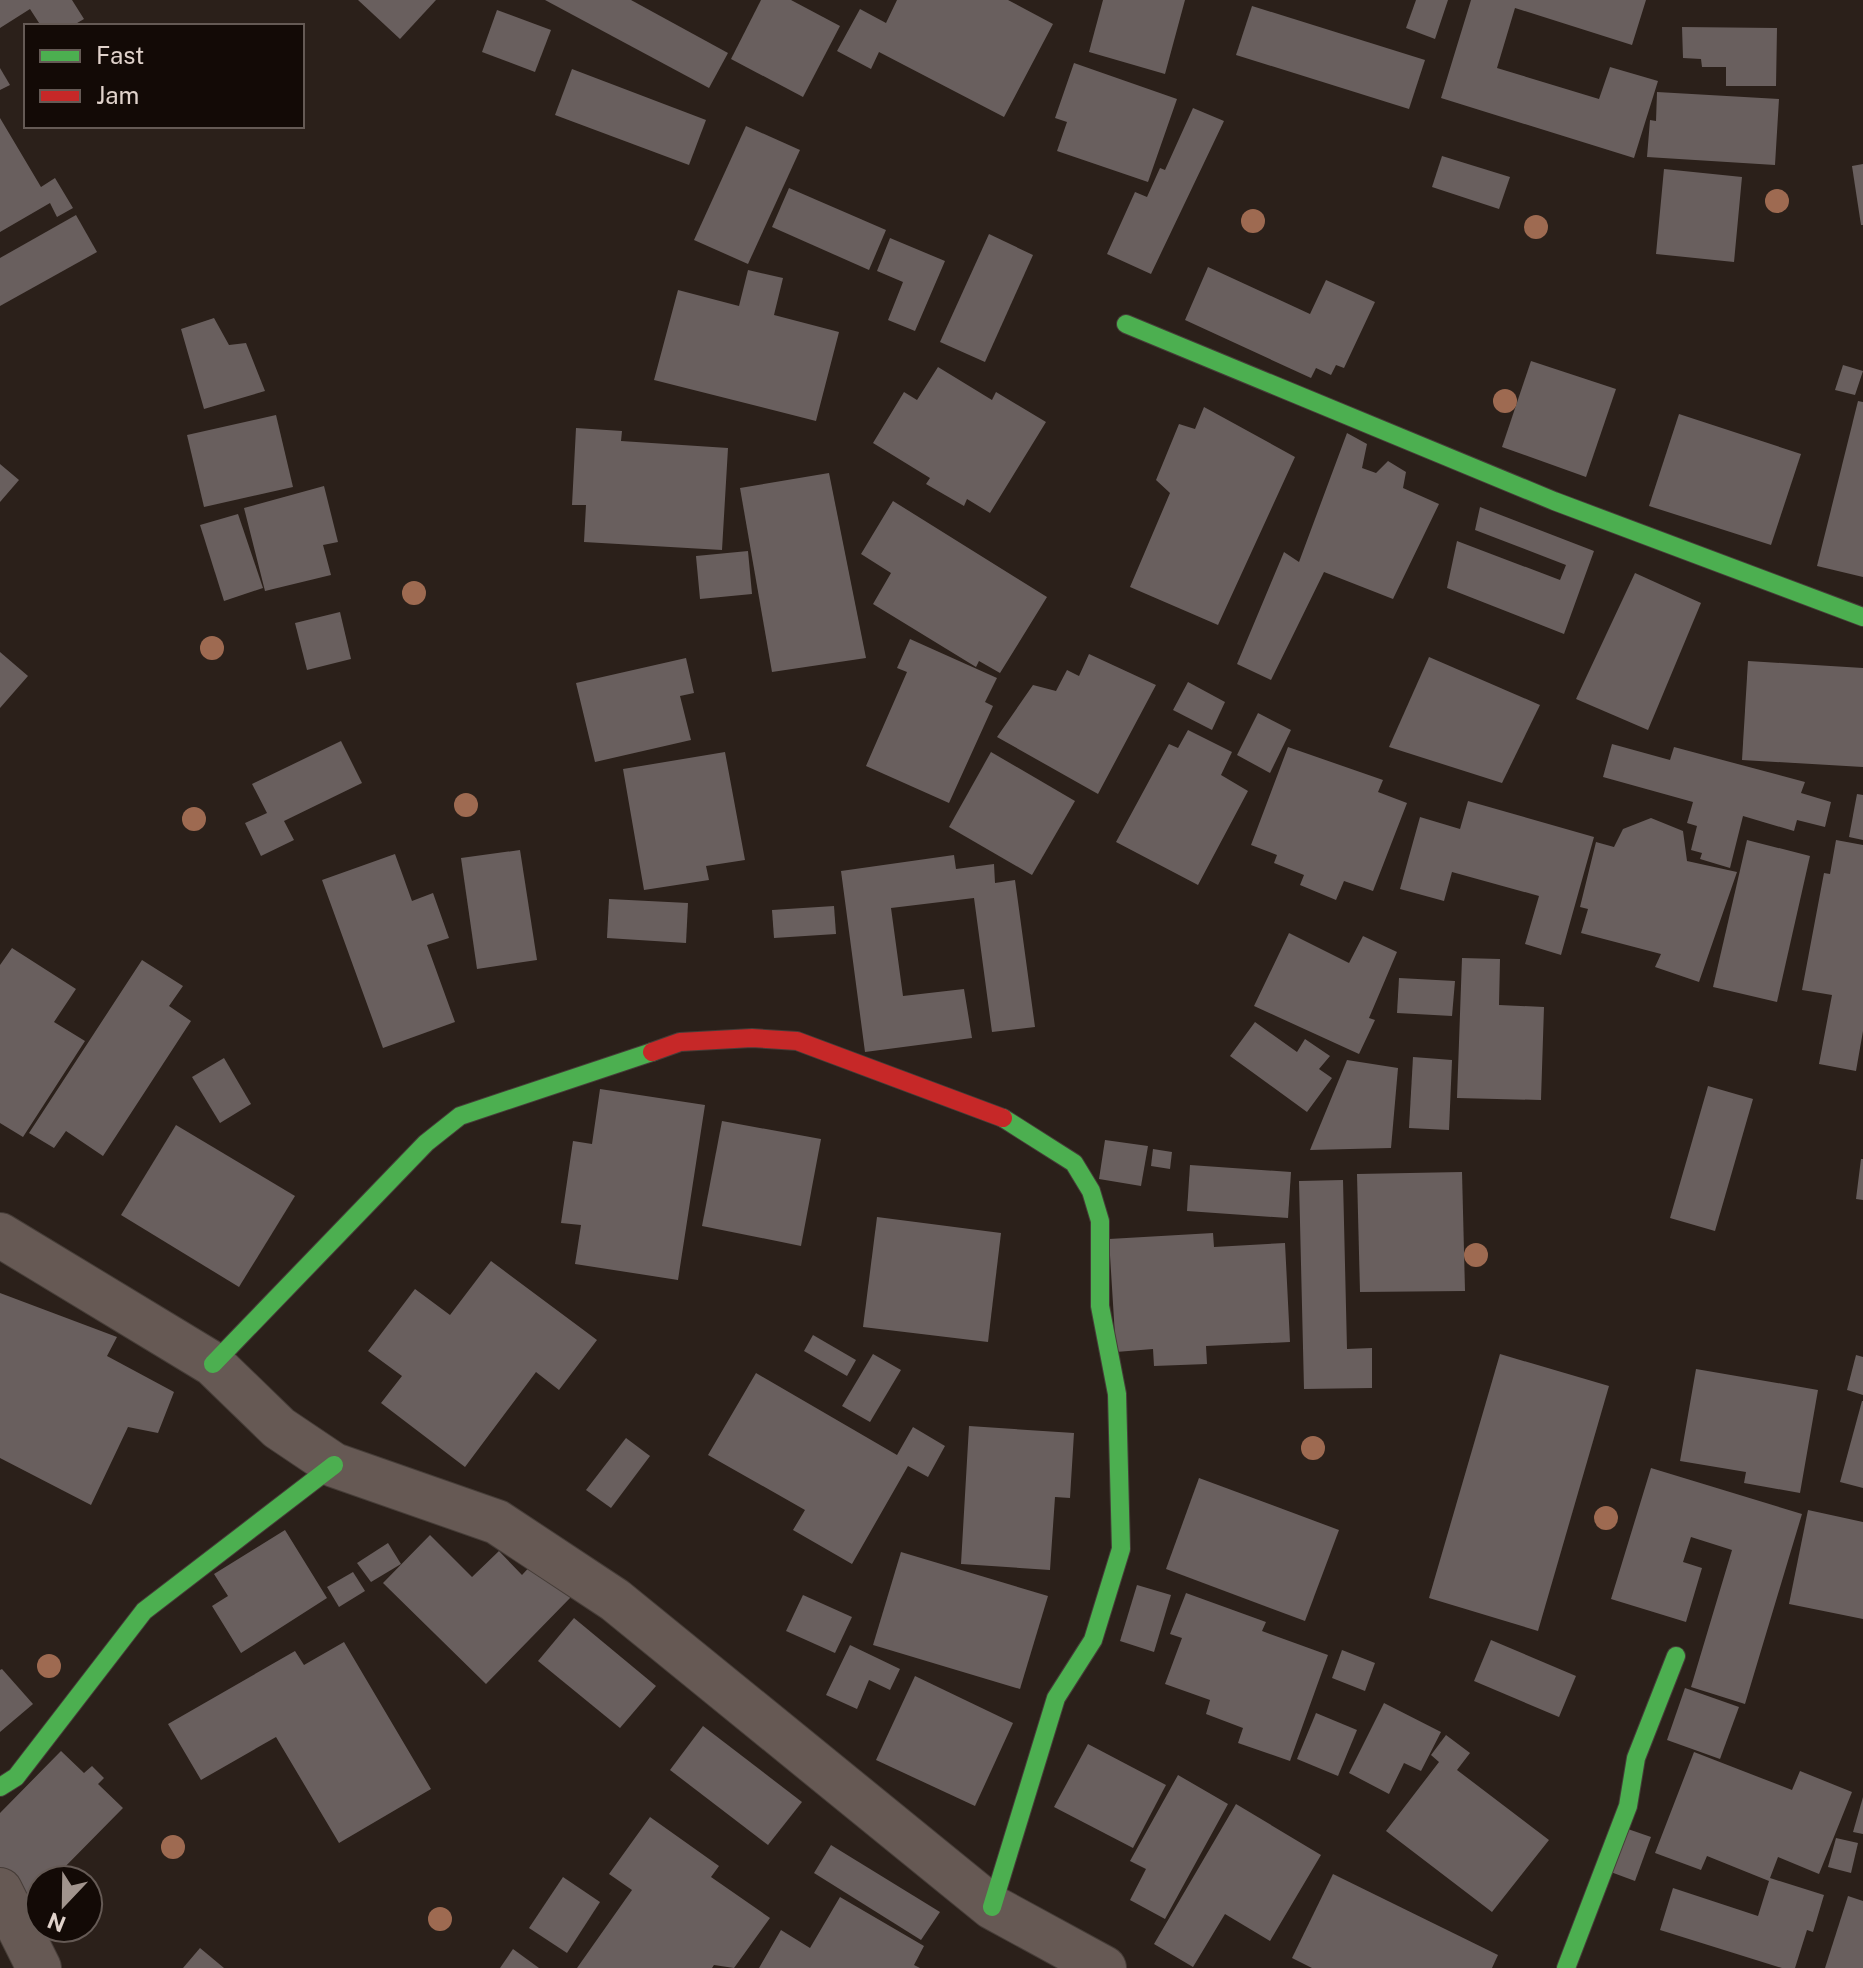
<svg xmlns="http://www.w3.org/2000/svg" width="1863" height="1968" font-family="'Public Sans',sans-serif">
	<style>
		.building { fill: #695f5e }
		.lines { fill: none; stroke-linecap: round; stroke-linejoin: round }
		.street-casing { stroke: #463d38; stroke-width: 46 }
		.fast-casing { stroke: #463d38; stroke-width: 20 }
		.jam-casing { stroke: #463d38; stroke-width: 20 }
		.street { stroke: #665954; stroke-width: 44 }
		.fast { stroke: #4caf50; stroke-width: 18 }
		.jam { stroke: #c62828; stroke-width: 18 }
		.tree { fill: #9e6a51 }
	</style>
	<rect width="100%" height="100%" fill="#2b201a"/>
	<g class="building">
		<polygon points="0,0 72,0 84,19 72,26 41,26 30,9 0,28"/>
		<polygon points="358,0 436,0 400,39"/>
		<polygon points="545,0 631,0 728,53 709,88"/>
		<polygon points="761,0 791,0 840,26 803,97 731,59"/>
		<polygon points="897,0 1008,0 1053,24 1004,117 879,52 871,69 837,51 860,9 886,23"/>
		<polygon points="1103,0 1185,0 1165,74 1089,52"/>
		<polygon points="1416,0 1448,0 1435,39 1406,28"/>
		<polygon points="1471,0 1646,0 1632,45 1515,8 1497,68 1599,99 1610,67 1658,81 1634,158 1441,98"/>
		<polygon points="1252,6 1425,60 1409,109 1236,55"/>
		<polygon points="497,10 551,30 535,72 482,52"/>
		<polygon points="1682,27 1777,28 1776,86 1726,86 1726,67 1702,67 1701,59 1683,58"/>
		<polygon points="1074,63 1177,99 1148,182 1057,151 1067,122 1055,118"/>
		<polygon points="0,68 10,85 0,90"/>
		<polygon points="572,69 706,120 689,165 555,115"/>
		<polygon points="1657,92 1779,99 1775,165 1647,157 1650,120 1656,121"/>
		<polygon points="1193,108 1224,121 1151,274 1107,254 1135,192 1147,197 1160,168 1165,170"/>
		<polygon points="0,118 41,187 55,178 73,208 57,217 50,203 0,232"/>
		<polygon points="746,126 800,150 748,264 694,240"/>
		<polygon points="1442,156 1510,177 1499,209 1432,187"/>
		<polygon points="1863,164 1863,225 1861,225 1852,166"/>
		<polygon points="1664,169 1742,177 1734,262 1656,254"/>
		<polygon points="789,188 886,230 869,270 772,227"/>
		<polygon points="76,215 97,252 0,306 0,258"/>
		<polygon points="989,234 1033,255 985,362 940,342"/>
		<polygon points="890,238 945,261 915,331 888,320 903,282 877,271"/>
		<polygon points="1208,267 1310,314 1326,280 1375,302 1344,368 1336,365 1331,375 1316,368 1311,378 1185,320"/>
		<polygon points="748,270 783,278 774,315 839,332 816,421 654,380 678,290 739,306"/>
		<polygon points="214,318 229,345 246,343 265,391 204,409 181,329"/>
		<polygon points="1531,361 1616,389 1586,477 1502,447"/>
		<polygon points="1843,365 1863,371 1855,395 1835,390"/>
		<polygon points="938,367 992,400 996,392 1046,422 990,513 967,499 964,506 926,484 930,478 873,443 904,392 917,400"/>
		<polygon points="1858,401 1863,402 1863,577 1817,566"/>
		<polygon points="1204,407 1295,457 1218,625 1130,587 1170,493 1156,480 1179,424 1195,429"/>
		<polygon points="1679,414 1801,454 1771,545 1649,506"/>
		<polygon points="276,415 293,487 204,507 187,435"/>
		<polygon points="576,428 622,431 621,441 728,448 722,550 584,542 586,505 572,505"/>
		<polygon points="1347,433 1367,444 1362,468 1376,473 1388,461 1406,472 1403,488 1439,504 1393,599 1324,572 1271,680 1237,664 1284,552 1299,562"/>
		<polygon points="0,464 19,480 0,502"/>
		<polygon points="829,473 866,658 772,672 740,488"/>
		<polygon points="324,486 338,542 323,545 331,575 265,591 244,508"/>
		<polygon points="893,501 1047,597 1000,673 979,661 976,667 873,604 891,573 861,554"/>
		<polygon points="1480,507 1594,551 1564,634 1447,588 1457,541 1560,580 1566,565 1475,530"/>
		<polygon points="238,514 263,588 224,601 200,525"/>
		<polygon points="748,551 752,594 700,599 696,556"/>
		<polygon points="1635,573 1701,603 1648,730 1576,699"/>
		<polygon points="340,612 351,659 307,670 295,623"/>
		<polygon points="910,639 997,678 985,702 993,706 949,803 866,766 907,672 897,668"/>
		<polygon points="0,652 28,676 0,708"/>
		<polygon points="1089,654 1156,685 1098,794 997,737 1033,685 1056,691 1067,670 1079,676"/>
		<polygon points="1429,657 1540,705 1502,783 1389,747"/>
		<polygon points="686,658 694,693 680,696 691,740 595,762 576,683"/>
		<polygon points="1748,661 1863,668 1863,767 1742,760"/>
		<polygon points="1188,682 1225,702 1212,730 1173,710"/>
		<polygon points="1258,713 1291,730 1270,773 1237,755"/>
		<polygon points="1188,730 1232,752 1221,775 1248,791 1198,885 1116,842 1169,744 1178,748"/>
		<polygon points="341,741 362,783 284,821 294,840 261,856 245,823 267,813 252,784"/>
		<polygon points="1612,744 1670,760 1674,747 1805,782 1801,793 1831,802 1825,827 1797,820 1794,831 1743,816 1730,868 1700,859 1702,853 1691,850 1697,826 1687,823 1693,802 1603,777"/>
		<polygon points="1288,747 1383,780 1378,792 1407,803 1373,891 1344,881 1336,900 1300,885 1304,875 1274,863 1277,855 1251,845"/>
		<polygon points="725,752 745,860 706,866 709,880 644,890 623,769"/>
		<polygon points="991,752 1075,801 1032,875 949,827"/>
		<polygon points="1857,794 1863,795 1863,840 1849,837"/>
		<polygon points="1468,801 1594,837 1561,955 1525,944 1539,896 1452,872 1444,901 1400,889 1420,817 1460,829"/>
		<polygon points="1651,818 1683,831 1687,861 1737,872 1699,982 1655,967 1661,954 1581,933 1588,909 1580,907 1596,842 1614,847 1623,829"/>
		<polygon points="1747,840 1810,856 1777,1002 1713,987"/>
		<polygon points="1836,840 1863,845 1863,1031 1856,1071 1819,1064 1832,995 1802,990 1824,873 1830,874"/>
		<polygon points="520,850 537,960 477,969 461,858"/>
		<polygon points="395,854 412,901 433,893 449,938 427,945 455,1022 383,1048 322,880"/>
		<polygon points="954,855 956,869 994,864 995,883 1015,880 1035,1027 992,1032 974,898 891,908 903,996 964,989 972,1038 865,1052 841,871"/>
		<polygon points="609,899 688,903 686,943 607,938"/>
		<polygon points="834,906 836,934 774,938 772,910"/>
		<polygon points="1289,933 1349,963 1363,936 1397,952 1369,1018 1375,1020 1359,1054 1254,1006"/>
		<polygon points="12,948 76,989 54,1022 85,1041 23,1137 0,1123 0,965"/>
		<polygon points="1462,958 1500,959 1499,1005 1544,1007 1541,1100 1457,1098"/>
		<polygon points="142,960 183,986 169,1006 191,1021 103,1156 66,1131 54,1148 29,1133"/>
		<polygon points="1399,978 1455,981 1452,1016 1397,1013"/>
		<polygon points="1255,1022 1297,1052 1305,1039 1330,1056 1319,1069 1332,1078 1307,1112 1230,1056"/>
		<polygon points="1413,1057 1452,1060 1449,1130 1409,1128"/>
		<polygon points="224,1058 251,1104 220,1123 192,1077"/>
		<polygon points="1347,1060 1398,1068 1391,1148 1310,1150"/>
		<polygon points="1708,1086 1753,1099 1715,1231 1670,1218"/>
		<polygon points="600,1089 705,1105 678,1280 575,1264 581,1225 561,1223 573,1141 592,1144"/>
		<polygon points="722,1121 821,1139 801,1246 702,1226"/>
		<polygon points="176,1125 295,1196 239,1287 121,1215"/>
		<polygon points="1105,1140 1148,1146 1141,1186 1099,1179"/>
		<polygon points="1153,1149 1172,1152 1170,1169 1151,1166"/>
		<polygon points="1861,1159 1863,1159 1863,1200 1856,1199"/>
		<polygon points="1190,1165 1291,1172 1288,1218 1187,1211"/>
		<polygon points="1462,1172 1465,1291 1360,1292 1357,1174"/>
		<polygon points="1343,1180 1347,1349 1372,1348 1372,1388 1304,1389 1299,1181"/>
		<polygon points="877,1217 1001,1233 988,1342 863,1327"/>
		<polygon points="1213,1233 1214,1247 1285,1243 1290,1342 1206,1346 1207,1364 1154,1366 1153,1349 1116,1352 1109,1239"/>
		<polygon points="491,1261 597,1340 559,1390 536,1372 465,1467 381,1403 402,1376 368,1351 415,1289 450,1315"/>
		<polygon points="0,1293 117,1337 107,1356 174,1392 158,1433 128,1427 91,1505 0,1458"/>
		<polygon points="813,1335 856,1360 847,1376 804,1351"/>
		<polygon points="873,1354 901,1370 870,1422 842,1406"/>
		<polygon points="1500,1354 1609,1386 1538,1631 1429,1598"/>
		<polygon points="1856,1355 1863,1357 1863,1395 1847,1390"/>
		<polygon points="1696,1369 1818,1390 1800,1493 1744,1483 1746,1472 1680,1461"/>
		<polygon points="756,1373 897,1455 913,1427 945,1446 928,1477 908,1466 852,1564 793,1530 805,1510 708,1455"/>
		<polygon points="1862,1401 1863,1401 1863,1488 1840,1482"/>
		<polygon points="969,1426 1074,1433 1070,1498 1055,1497 1050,1570 961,1564"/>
		<polygon points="626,1438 650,1456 611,1508 586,1490"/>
		<polygon points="1651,1468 1802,1514 1745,1704 1691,1687 1732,1550 1691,1537 1683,1562 1702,1568 1686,1622 1611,1599"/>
		<polygon points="1199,1478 1339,1530 1305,1621 1166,1569"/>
		<polygon points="1808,1510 1863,1522 1863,1619 1789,1604"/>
		<polygon points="285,1530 327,1598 241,1653 212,1606 228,1596 214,1574"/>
		<polygon points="430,1535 472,1577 499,1551 522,1575 535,1561 571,1597 486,1684 383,1583"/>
		<polygon points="388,1543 401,1564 371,1582 357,1563"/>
		<polygon points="901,1552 1048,1596 1020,1689 873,1645"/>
		<polygon points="353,1572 365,1591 339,1607 327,1587"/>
		<polygon points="1137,1585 1171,1595 1154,1652 1120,1641"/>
		<polygon points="1186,1593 1266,1622 1262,1631 1328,1655 1290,1761 1238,1743 1243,1728 1206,1714 1210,1700 1165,1684 1182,1638 1170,1634"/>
		<polygon points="803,1595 852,1617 835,1653 786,1631"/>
		<polygon points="574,1618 656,1686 620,1728 538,1661"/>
		<polygon points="1491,1640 1576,1676 1559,1717 1474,1681"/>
		<polygon points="344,1642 431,1789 339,1843 276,1737 201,1780 168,1724 295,1651 304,1665"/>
		<polygon points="850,1645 900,1669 890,1690 869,1680 857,1709 826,1695"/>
		<polygon points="1342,1650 1375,1663 1365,1691 1332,1678"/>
		<polygon points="2,1669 33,1704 0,1732 0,1670"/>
		<polygon points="915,1676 1013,1723 975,1806 876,1760"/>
		<polygon points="1685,1688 1739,1707 1720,1759 1667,1740"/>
		<polygon points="1384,1703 1441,1732 1421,1771 1404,1763 1389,1794 1349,1773"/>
		<polygon points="1316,1713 1357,1730 1338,1776 1297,1759"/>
		<polygon points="703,1726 802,1802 768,1845 670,1770"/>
		<polygon points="1446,1735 1470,1753 1457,1770 1549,1840 1492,1912 1386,1831 1439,1762 1431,1755"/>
		<polygon points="1088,1744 1166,1785 1133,1848 1054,1807"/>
		<polygon points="61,1751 84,1773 92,1766 104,1778 98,1784 123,1808 52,1880 40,1880 40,1892 30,1902 0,1873 0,1813"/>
		<polygon points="1694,1752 1792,1790 1800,1771 1852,1792 1819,1874 1778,1857 1770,1878 1824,1895 1813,1932 1807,1930 1795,1968 1782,1968 1660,1930 1673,1888 1758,1916 1769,1881 1707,1856 1701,1870 1655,1853"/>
		<polygon points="1178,1775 1228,1804 1165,1919 1130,1900 1146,1869 1130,1861"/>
		<polygon points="1863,1797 1863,1834 1853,1832"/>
		<polygon points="1236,1804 1321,1855 1270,1941 1225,1914 1193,1967 1154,1944"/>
		<polygon points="650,1817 719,1866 711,1877 770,1918 734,1968 714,1965 712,1968 577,1968 632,1890 609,1874"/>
		<polygon points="1625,1828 1651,1837 1635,1881 1608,1871"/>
		<polygon points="1836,1838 1858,1843 1851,1873 1828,1867"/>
		<polygon points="831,1845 940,1912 921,1940 814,1873"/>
		<polygon points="1333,1874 1498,1955 1492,1968 1312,1968 1292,1958"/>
		<polygon points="563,1877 600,1902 567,1953 529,1928"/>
		<polygon points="1848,1896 1863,1901 1863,1968 1825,1968"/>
		<polygon points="840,1897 924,1946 914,1965 920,1968 759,1968 781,1930 810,1948"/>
		<polygon points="200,1948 224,1968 183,1968"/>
		<polygon points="513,1949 539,1968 500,1968"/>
	</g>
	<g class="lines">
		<defs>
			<g id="street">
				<polyline points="0,1235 213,1364 279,1428 334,1465 497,1522 615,1600 992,1907 1104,1968"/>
				<polyline points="0,1890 39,1968"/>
			</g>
			<g id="fast">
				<polyline points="1126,324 1554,501 1863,617"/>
				<polyline points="213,1364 426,1143 460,1116 652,1052"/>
				<polyline points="0,1787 16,1777 144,1611 334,1465"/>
				<polyline points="992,1907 1056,1698 1093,1640 1121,1549 1117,1394 1100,1306 1100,1221 1091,1191 1074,1163 1003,1118"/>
				<polyline points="1566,1968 1628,1806 1636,1758 1676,1656"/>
			</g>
			<polyline id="jam" points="652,1052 680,1042 752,1038 797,1041 1003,1118"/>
		</defs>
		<use href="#street" class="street-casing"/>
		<use href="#fast" class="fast-casing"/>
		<use href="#jam" class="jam-casing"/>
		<use href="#street" class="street"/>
		<use href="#fast" class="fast"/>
		<use href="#jam" class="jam"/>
	</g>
	<g class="tree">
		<circle cx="1777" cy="201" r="12"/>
		<circle cx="1253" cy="221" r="12"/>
		<circle cx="1536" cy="227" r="12"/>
		<circle cx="1505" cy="401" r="12"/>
		<circle cx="414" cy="593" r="12"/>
		<circle cx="212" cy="648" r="12"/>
		<circle cx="466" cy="805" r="12"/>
		<circle cx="194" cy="819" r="12"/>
		<circle cx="1476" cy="1255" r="12"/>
		<circle cx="1313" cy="1448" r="12"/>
		<circle cx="1606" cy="1518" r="12"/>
		<circle cx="49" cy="1666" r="12"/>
		<circle cx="173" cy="1847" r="12"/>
		<circle cx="440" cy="1919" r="12"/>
	</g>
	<rect x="24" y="24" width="280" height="104" fill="#130a06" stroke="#655a55" stroke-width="2"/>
	<rect x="40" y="50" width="40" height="12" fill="#4caf50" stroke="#655a55" stroke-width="2"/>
	<text x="96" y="64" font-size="24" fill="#e0d2cb">Fast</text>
	<rect x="40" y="90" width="40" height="12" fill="#c62828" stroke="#655a55" stroke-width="2"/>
	<text x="96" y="104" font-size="24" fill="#e0d2cb">Jam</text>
	<g transform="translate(64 1904) rotate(202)"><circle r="38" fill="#130a06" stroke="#655a55" stroke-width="2"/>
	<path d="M0-6L14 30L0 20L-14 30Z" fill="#a1948d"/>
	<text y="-12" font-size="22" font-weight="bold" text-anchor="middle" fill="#e0d2cb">N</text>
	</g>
</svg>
